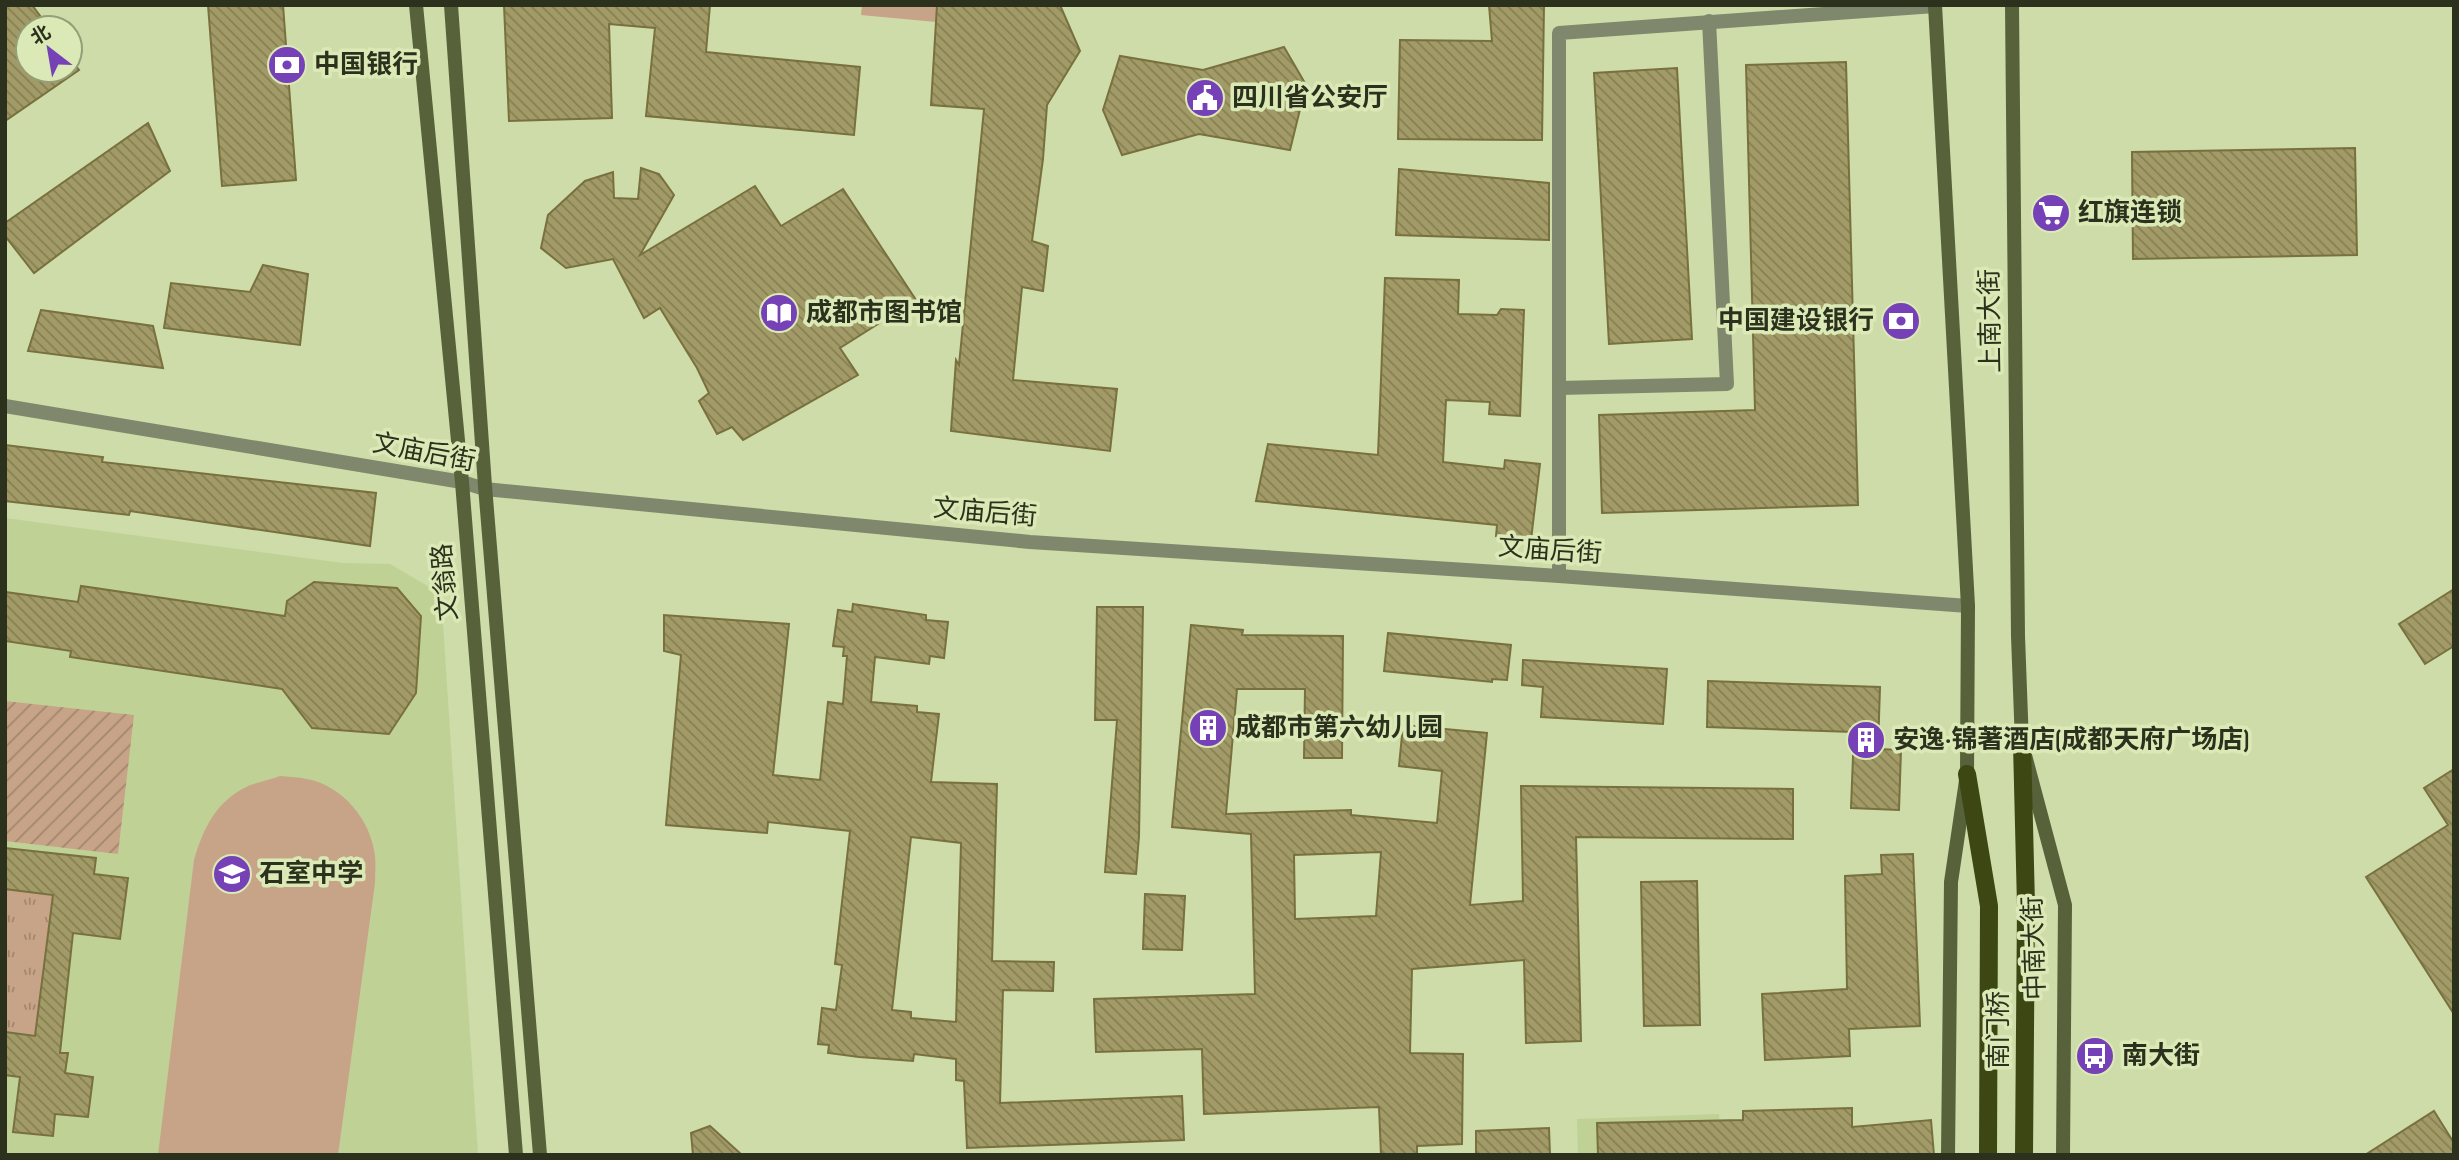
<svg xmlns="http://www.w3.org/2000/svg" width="2459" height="1160" font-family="'Sofia Sans Condensed','Noto Sans SC',sans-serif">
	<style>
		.built { fill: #c0d196 }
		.grass { fill: url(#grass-tufts) }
		.garden { fill: url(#garden-furrows) }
		.pitch { fill: #c7a487 }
		.building { fill: url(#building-back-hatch); stroke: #78703e; stroke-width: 2; fill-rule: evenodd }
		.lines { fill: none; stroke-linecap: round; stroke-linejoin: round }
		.minor { stroke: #7f876c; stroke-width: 14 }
		.secondary { stroke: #57623a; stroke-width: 14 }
		.primary { stroke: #3c4713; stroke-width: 18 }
		.labels { text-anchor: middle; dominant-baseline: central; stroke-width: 7; stroke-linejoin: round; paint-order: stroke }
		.poi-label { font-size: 26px; font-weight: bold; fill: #2b311d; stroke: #dae9b5; text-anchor: start }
		.street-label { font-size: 26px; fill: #2b311d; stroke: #dae9b5 }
	</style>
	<defs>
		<pattern id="grass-tufts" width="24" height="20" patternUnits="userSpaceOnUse" patternTransform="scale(1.75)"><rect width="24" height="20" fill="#c7a487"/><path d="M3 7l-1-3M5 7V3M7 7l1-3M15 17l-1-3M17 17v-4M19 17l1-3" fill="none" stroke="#a2866e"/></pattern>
		<pattern id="garden-furrows" width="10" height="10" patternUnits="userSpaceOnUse" patternTransform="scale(1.75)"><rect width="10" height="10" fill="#c7a487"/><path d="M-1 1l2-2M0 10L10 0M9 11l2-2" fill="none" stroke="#a2866e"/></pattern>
		<pattern id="building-back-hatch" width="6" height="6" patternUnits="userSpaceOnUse" patternTransform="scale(1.75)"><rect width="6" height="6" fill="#a39b67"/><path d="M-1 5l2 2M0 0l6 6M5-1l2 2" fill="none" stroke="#857f54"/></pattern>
	</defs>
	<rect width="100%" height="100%" fill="#cddca8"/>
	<g class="built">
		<polygon points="5,518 343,563 390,564 441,594 478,1155 5,1155"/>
		<polygon points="1719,1114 1721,1155 1578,1155 1577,1119"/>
	</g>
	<polygon class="grass" points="5,889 61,896 48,934 35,1036 5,1032"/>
	<polygon class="garden" points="5,701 134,715 118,854 5,841"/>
	<g class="pitch">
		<polygon points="862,5 937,5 936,22 861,15"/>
		<path d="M 280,776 C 289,777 298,777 307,779 C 343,786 371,820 375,856 C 376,865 375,874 375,883 L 338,1155 L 158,1155 L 194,860 C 203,829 216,801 248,786 C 258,782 270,780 280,776 Z"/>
	</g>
	<g class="building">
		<polygon points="5,5 32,5 49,28 28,28 28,70 70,70 70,58 79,70 5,121"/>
		<polygon points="208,5 283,5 296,180 222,186"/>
		<polygon points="504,5 710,5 706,52 860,67 854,135 646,116 655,28 609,24 612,118 509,121"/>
		<polygon points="937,5 1060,5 1080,51 1047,105 1043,159 1032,241 1048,246 1043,291 1022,287 1013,380 1117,389 1110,451 951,431 956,360 959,365 984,109 931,105"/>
		<polygon points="1489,5 1544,5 1542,140 1398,139 1400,40 1492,41"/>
		<polygon points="1284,47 1306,85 1290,150 1199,134 1122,155 1103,110 1120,56 1203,70"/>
		<polygon points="1846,62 1858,505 1602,513 1599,415 1755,410 1746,65"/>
		<polygon points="1677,68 1692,339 1609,344 1594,73"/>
		<polygon points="148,123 170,171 34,273 5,236 5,223"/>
		<polygon points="2355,148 2357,255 2133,259 2132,152"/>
		<polygon points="641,168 659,174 674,195 640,255 755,186 781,226 843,189 916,300 840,348 858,375 743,440 732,427 717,434 699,401 709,393 697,368 660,308 644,318 613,259 566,268 541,248 548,215 585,181 613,172 614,198 638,199"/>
		<polygon points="1399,169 1549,183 1549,240 1396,235"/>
		<polygon points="263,265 308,274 300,345 164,328 171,283 250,292"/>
		<polygon points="1385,278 1459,280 1458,314 1497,315 1501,309 1524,310 1520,416 1489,414 1490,402 1446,400 1443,462 1504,469 1505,460 1540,464 1531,540 1496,536 1497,525 1256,501 1268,444 1378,455"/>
		<polygon points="41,310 153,326 163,368 28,351"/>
		<polygon points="5,445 103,457 102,462 376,493 370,546 130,511 129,515 5,501"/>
		<polygon points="314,582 397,588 421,616 416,693 389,734 312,728 282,689 70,657 71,651 5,641 5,592 78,602 81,586 285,616 287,601"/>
		<polygon points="2454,589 2454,646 2425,664 2399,624"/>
		<path d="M 853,604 L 926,615 L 926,620 L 948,622 L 944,658 L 930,656 L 929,664 L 875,657 L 871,702 L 917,706 L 917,712 L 939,714 L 931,782 L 997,784 L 992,961 L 1054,962 L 1053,991 L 1003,990 L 1000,1103 L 1182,1096 L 1184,1140 L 967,1148 L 964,1081 L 956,1080 L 956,1059 L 914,1054 L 913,1061 L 859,1057 L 828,1053 L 829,1045 L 818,1044 L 822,1008 L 836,1010 L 842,965 L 835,964 L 850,831 L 768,822 L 767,833 L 666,825 L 681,655 L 664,651 L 664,615 L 789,624 L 773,775 L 820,780 L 828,702 L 843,704 L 847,656 L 843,656 L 844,647 L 833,646 L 838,610 L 852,612 ZM 911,837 L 961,843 L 956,1022 L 911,1018 L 911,1012 L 892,1010 Z"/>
		<polygon points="1097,607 1143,607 1139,836 1136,874 1105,872 1117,720 1095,720"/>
		<path d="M 1191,625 L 1243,630 L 1242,635 L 1343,636 L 1342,758 L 1304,758 L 1305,689 L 1237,689 L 1226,814 L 1351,810 L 1351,815 L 1437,823 L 1442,771 L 1399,766 L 1403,725 L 1487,733 L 1470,905 L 1523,901 L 1521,786 L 1793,789 L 1793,839 L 1576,837 L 1581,1041 L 1526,1043 L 1524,960 L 1412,969 L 1410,1053 L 1463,1054 L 1462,1144 L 1417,1146 L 1417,1155 L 1381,1155 L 1379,1107 L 1204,1114 L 1202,1049 L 1096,1052 L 1094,999 L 1255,994 L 1251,834 L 1172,827 ZM 1381,852 L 1376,916 L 1295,919 L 1294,855 Z"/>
		<polygon points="1388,633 1511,645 1507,680 1492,679 1492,682 1384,671"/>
		<polygon points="1523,660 1667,669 1663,724 1541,717 1543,687 1522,685"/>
		<polygon points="1708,681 1880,687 1878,749 1901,750 1899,810 1851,808 1854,732 1707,727"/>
		<polygon points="2454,769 2454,1014 2366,877 2448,825 2424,788"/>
		<polygon points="5,848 96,858 94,874 128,878 120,939 73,933 60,1053 68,1053 65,1073 93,1077 88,1117 55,1114 53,1136 13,1132 20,1077 5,1075 5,1032 35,1036 53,895 5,889"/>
		<polygon points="1913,854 1920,1026 1849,1029 1850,1056 1765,1060 1762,994 1847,989 1845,876 1882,874 1881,855"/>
		<polygon points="1697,881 1700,1025 1644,1026 1641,882"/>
		<polygon points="1145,894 1185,896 1182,950 1143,949"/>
		<polygon points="1852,1108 1852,1127 1931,1120 1934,1155 1598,1155 1597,1123 1743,1120 1743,1111"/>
		<polygon points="2434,1111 2454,1143 2454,1155 2365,1155"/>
		<polygon points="710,1126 742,1155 693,1155 691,1133"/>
		<polygon points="1549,1128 1550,1155 1476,1155 1476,1131"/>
	</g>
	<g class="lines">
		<g class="minor">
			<polyline points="1559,388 1727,384 1709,21"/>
			<polyline points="5,406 462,482 485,489 1030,542 1559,576 1968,606"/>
			<polyline points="1559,576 1559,33 1935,6"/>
		</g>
		<g class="secondary">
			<polyline points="416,5 462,482 516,1155"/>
			<polyline points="451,5 485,486 540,1155"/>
			<polyline points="1935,5 1968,606 1967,774 1951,882 1948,1155"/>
			<polyline points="2012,5 2018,636 2022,744 2065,905 2063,1155"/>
		</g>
		<g class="primary">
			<polyline points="2022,744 2026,905 2024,1155"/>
			<polyline points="1967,774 1989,906 1988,1155"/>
		</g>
	</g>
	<defs>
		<symbol id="bank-disc" viewBox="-11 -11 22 22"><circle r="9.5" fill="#7640b7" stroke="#dae9b5"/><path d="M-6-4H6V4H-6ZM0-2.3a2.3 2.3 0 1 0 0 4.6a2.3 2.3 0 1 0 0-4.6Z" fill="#fff"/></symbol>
		<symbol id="civic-disc" viewBox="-11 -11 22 22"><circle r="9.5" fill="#7640b7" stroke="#dae9b5"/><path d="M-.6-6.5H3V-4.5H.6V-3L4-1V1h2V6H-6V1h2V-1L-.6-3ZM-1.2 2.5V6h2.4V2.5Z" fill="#fff"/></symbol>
		<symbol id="supermarket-disc" viewBox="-11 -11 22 22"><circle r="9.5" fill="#7640b7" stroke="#dae9b5"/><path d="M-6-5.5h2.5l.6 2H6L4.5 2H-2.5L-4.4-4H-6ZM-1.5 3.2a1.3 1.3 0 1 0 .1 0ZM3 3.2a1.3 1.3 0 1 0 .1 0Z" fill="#fff"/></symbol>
		<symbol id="library-disc" viewBox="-11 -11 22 22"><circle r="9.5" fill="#7640b7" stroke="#dae9b5"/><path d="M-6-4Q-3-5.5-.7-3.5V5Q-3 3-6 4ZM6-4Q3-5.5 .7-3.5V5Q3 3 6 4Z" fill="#fff"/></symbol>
		<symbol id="building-disc" viewBox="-11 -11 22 22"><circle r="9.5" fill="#7640b7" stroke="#dae9b5"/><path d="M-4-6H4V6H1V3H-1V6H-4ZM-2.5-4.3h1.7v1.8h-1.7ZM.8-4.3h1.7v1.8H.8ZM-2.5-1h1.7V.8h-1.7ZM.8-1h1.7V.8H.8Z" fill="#fff"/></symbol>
		<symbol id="school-disc" viewBox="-11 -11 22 22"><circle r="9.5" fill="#7640b7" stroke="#dae9b5"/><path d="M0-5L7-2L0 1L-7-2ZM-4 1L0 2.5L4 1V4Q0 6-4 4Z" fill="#fff"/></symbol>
		<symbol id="bus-disc" viewBox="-11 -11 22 22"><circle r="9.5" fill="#7640b7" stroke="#dae9b5"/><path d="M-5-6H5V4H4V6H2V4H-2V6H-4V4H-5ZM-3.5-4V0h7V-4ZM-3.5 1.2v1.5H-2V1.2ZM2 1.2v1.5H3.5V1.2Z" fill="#fff"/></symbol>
	</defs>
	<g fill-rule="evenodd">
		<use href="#bank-disc" x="265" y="43" width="44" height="44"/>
		<use href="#civic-disc" x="1183" y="76" width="44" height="44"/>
		<use href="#supermarket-disc" x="2029" y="191" width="44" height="44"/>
		<use href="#library-disc" x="757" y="291" width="44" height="44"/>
		<use href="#bank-disc" x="1879" y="299" width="44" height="44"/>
		<use href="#building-disc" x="1186" y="706" width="44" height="44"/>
		<use href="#building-disc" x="1844" y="718" width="44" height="44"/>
		<use href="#school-disc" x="210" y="852" width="44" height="44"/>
		<use href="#bus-disc" x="2073" y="1034" width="44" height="44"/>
	</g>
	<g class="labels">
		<g class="poi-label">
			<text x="314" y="65">中国银行</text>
			<text x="1232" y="98">四川省公安厅</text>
			<text x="2078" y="213">红旗连锁</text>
			<text x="806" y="313">成都市图书馆</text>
			<text x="1874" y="321" text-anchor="end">中国建设银行</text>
			<text x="1235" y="728">成都市第六幼儿园</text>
			<text x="1893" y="740">安逸·锦著酒店(成都天府广场店)</text>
			<text x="259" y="874">石室中学</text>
			<text x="2122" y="1056">南大街</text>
		</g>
		<g class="street-label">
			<text transform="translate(1991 321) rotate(-91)">上南大街</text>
			<text transform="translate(424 453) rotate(11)">文庙后街</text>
			<text transform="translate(985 513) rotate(5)">文庙后街</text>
			<text transform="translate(1550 551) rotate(4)">文庙后街</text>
			<text transform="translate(446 582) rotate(-95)">文翁路</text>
			<text transform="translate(2035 948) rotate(-92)">中南大街</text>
			<text transform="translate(1999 1030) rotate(-90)">南门桥</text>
		</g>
	</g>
	<rect width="2459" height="1160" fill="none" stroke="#2b311d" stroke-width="14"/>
	<g transform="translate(49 49) rotate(329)"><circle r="33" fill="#dae9b5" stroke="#949f78" stroke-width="2"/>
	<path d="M0-5L12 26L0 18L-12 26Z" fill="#7640b7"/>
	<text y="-10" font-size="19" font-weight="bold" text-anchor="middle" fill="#2b311d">北</text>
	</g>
</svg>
